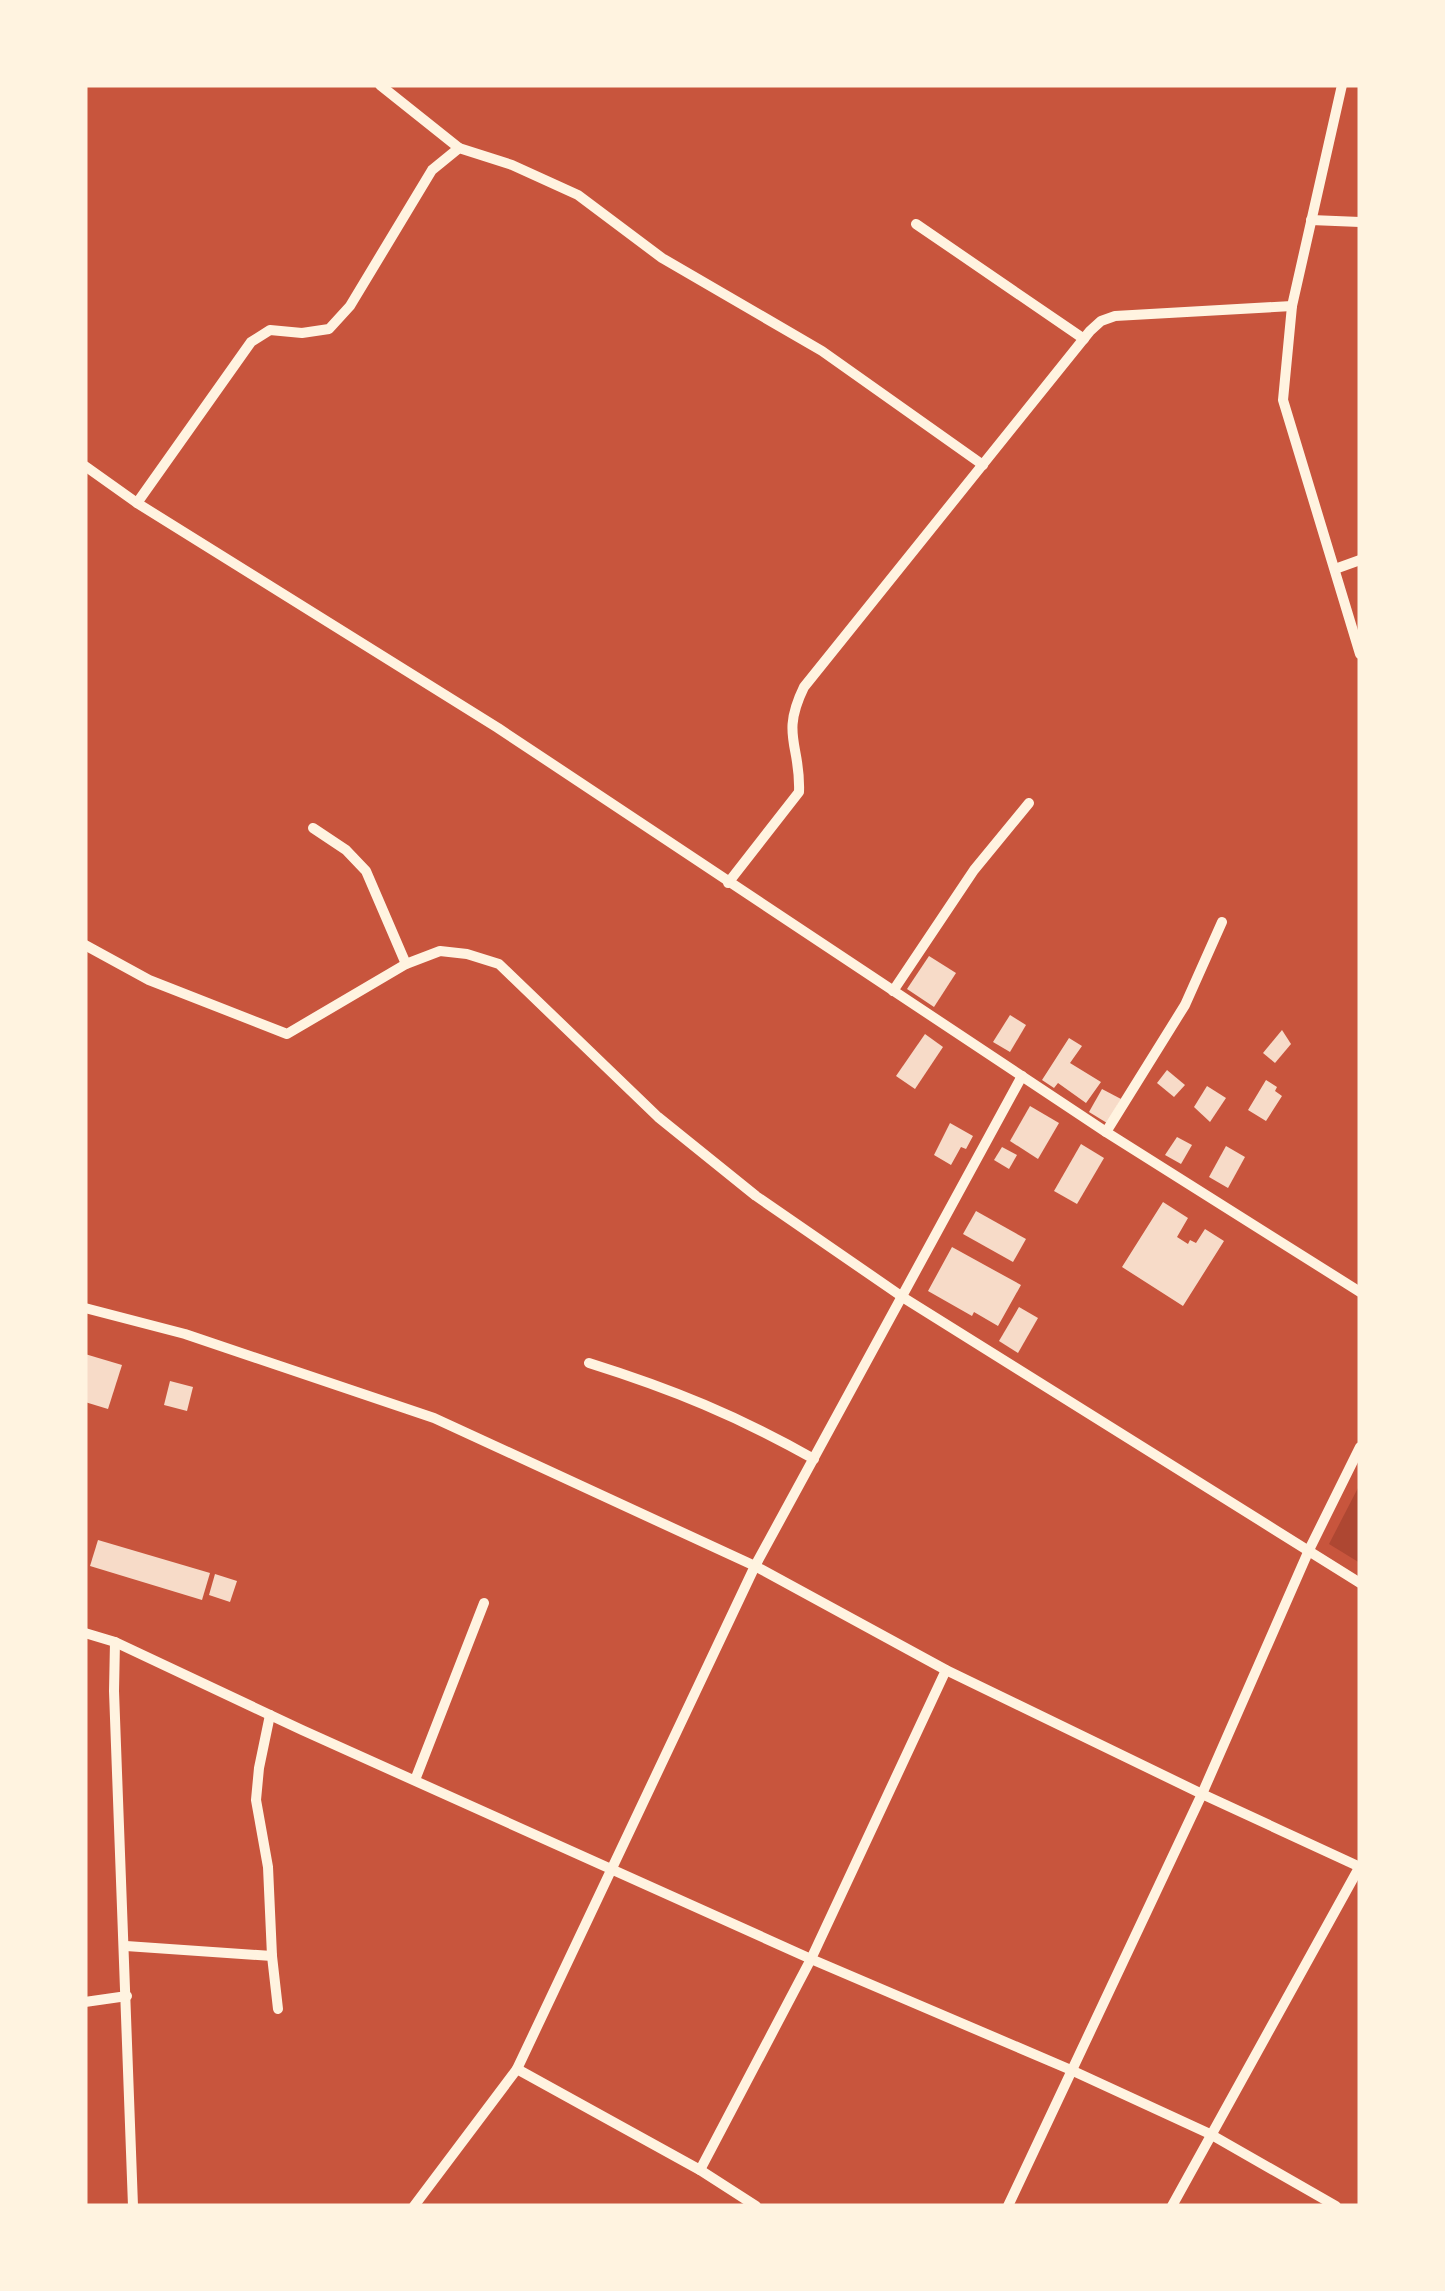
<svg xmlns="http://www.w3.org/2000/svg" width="1445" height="2291" font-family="'Source Serif 4',serif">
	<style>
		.green { fill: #ae4732 }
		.building { fill: #f7dbc8 }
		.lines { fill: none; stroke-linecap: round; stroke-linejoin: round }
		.minor { stroke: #fff3e0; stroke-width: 10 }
	</style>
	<rect width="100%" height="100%" fill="#c8553d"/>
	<polygon class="green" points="1360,1484 1360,1563 1329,1544"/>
	<g class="building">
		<polygon points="929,956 956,973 934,1007 907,989"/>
		<polygon points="1010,1015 1026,1025 1010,1052 993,1042"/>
		<polygon points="1282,1030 1291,1044 1275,1063 1263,1053"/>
		<polygon points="925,1034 943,1047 915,1089 896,1076"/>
		<polygon points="1069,1038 1082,1046 1070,1063 1101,1082 1086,1103 1058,1083 1054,1088 1042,1080"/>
		<polygon points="1167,1070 1185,1085 1174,1097 1157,1083"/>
		<polygon points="1266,1080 1277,1087 1275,1091 1282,1096 1266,1121 1248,1110"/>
		<polygon points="1207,1086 1226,1098 1210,1122 1194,1107"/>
		<polygon points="1102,1089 1121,1099 1107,1123 1089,1112"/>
		<polygon points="1030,1106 1059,1123 1038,1159 1010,1141"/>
		<polygon points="950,1123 973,1136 966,1149 961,1147 951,1165 934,1155"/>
		<polygon points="1177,1137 1192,1145 1181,1164 1165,1155"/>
		<polygon points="1081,1144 1104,1158 1077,1204 1054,1191"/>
		<polygon points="1226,1146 1245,1157 1228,1188 1209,1177"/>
		<polygon points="1002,1147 1017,1155 1009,1169 994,1160"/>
		<polygon points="1163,1202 1188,1218 1177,1237 1188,1244 1190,1240 1196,1243 1205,1229 1224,1241 1183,1306 1122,1267"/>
		<polygon points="976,1211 1026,1239 1013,1262 963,1234"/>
		<polygon points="952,1247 1021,1285 998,1326 974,1312 972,1316 928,1291"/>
		<polygon points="1019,1307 1038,1318 1018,1353 999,1341"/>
		<polygon points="85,1354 122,1365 108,1409 85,1402"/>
		<polygon points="170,1381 193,1387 187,1411 164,1405"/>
		<polygon points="98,1540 210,1573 202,1600 90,1566"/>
		<polygon points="215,1574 237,1581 230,1602 209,1595"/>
	</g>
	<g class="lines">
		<g class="minor">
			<polyline points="380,85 459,148"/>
			<polyline points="1342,85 1292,306 1283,400 1360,654"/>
			<polyline points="1311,220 1360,222"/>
			<polyline points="916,224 1084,339"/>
			<polyline points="85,466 137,503 498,728 1106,1132 1360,1292"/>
			<polyline points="137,503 251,342 270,330 302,333 329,329 350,306 432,170 459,148 512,165 578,195 662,258 822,351 983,465"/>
			<polyline points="1335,569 1360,560"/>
			<polyline points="313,828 346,850 366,871 406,964"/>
			<path d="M 728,883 L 799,792 C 801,745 780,736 804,687 L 1090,331 L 1101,321 L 1115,316 L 1292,306"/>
			<polyline points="85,945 149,980 287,1034 406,964 440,951 467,954 499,964 658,1117 756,1196 904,1298 1360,1583"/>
			<polyline points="893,991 974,870 1029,803"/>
			<polyline points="1106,1132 1185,1005 1222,922"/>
			<polyline points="85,1308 185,1334 434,1418 755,1566 946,1670 1202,1794 1360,1867"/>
			<path d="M 589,1363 C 672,1389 738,1416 814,1459"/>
			<polyline points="85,1633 115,1642 302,1730 811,1959 1071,2070 1210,2134 1336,2206"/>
			<polyline points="115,1642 114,1691 133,2206"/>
			<polyline points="270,1715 259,1768 256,1800 268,1867 272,1956"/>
			<polyline points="415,1780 484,1603"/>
			<polyline points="126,1946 272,1956 278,2009"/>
			<polyline points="85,2002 127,1996"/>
			<polyline points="517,2069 700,2170 756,2206"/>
			<polyline points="700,2170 811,1959 946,1670"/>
			<polyline points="414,2206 517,2069 755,1566 1022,1076"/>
			<polyline points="1008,2206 1202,1794 1309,1550 1360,1447"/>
			<polyline points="1172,2206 1360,1866"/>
		</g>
	</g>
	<rect width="1445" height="2291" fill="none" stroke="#fff3e0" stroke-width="175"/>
</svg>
